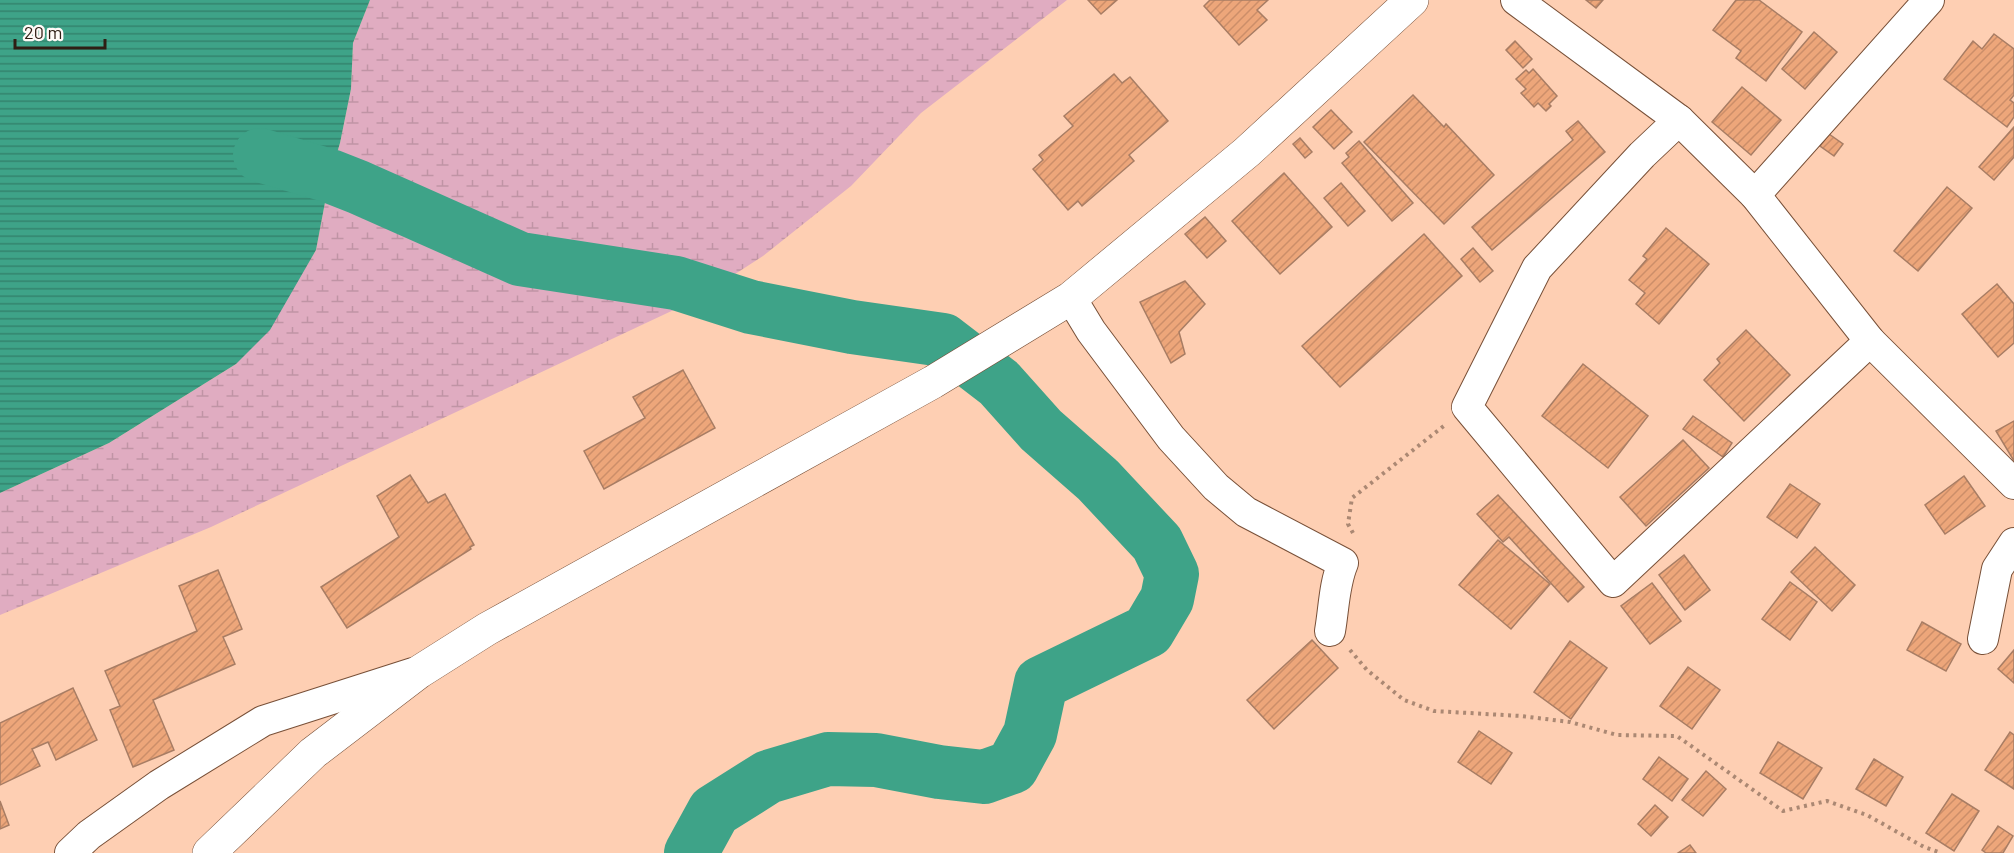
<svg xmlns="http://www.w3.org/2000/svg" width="2014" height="853" font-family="Barlow,sans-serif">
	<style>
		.wetland { fill: url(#wetland-marsh) }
		.water { fill: url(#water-rules) }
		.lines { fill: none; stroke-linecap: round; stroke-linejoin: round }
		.river { stroke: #3ea388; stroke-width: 54 }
		.building { fill: url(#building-hatch); stroke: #a87d64; stroke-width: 1.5 }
		.minor-casing { stroke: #785038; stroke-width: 32 }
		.major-casing { stroke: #785038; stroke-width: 34 }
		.path { stroke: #ab8873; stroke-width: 4; stroke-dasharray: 3 4.5; stroke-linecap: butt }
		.minor { stroke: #fff; stroke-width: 30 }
		.major { stroke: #fff; stroke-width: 33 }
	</style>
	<defs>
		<pattern id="wetland-marsh" width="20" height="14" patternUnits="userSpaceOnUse" patternTransform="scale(1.5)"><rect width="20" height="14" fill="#e0acc1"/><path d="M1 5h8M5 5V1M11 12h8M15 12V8" fill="none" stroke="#c094a5"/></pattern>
		<pattern id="water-rules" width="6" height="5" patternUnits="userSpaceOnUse" patternTransform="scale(1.5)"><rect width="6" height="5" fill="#3ea388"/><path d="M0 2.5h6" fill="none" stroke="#34846e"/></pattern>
		<pattern id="building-hatch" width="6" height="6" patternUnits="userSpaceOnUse" patternTransform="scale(1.5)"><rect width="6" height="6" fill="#eda67a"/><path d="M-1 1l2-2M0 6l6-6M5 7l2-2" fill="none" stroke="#cc8e69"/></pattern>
	</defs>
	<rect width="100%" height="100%" fill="#fecfb3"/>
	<polygon class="wetland" points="370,0 1067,0 921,113 851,186 763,256 695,300 211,527 0,615 0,493 109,443 236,364 297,281 316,250 330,176 340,143 351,89 353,43"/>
	<polygon class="water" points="0,0 370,0 353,43 351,89 340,143 330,176 316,250 270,330 236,364 109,443 0,493"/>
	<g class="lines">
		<polyline class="river" points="260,155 330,176 358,187 520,259 676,283 751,307 852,327 943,340 999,383 1041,430 1098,480 1157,543 1172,574 1167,599 1148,631 1041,683 1030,734 1012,767 984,777 939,772 876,760 828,759 768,777 714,811 691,853"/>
	</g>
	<g class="building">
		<polygon points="1088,0 1117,0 1101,14"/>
		<polygon points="1210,0 1268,0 1257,10 1267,20 1239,45 1204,6"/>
		<polygon points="1586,0 1603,0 1596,8"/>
		<polygon points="1736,0 1759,0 1802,32 1766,81 1736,58 1741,51 1713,30"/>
		<polygon points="1814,32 1837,52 1805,89 1782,69"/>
		<polygon points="1994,34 2014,49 2014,95 2010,100 2014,103 2014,117 2007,127 1944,79 1973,41 1982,49"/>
		<polygon points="1515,41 1532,59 1523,68 1506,50"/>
		<polygon points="1533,69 1557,96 1549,104 1551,106 1546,111 1538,103 1534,107 1521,93 1526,89 1516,79 1526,70 1529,73"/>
		<polygon points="1114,74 1122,83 1130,77 1168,121 1129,155 1134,161 1082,206 1078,201 1068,210 1033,169 1043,160 1039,155 1073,126 1064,116"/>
		<polygon points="1742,87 1781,120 1751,155 1712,122"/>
		<polygon points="1413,95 1444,127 1446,124 1494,175 1444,224 1364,142"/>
		<polygon points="1331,110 1352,132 1334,149 1313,127"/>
		<polygon points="1578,121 1605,152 1492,250 1472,227 1573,140 1566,131"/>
		<polygon points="2014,127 2014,157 1994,180 1979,167"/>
		<polygon points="1829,134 1843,144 1834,156 1820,146"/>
		<polygon points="1300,138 1312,152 1305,158 1293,144"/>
		<polygon points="1359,141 1413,203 1392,221 1342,163 1349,157 1346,153"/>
		<polygon points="1284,173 1332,227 1280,274 1232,221"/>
		<polygon points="1341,183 1365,211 1348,226 1324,198"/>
		<polygon points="1947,187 1972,208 1918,271 1894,251"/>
		<polygon points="1205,217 1226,241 1207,258 1185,234"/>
		<polygon points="1666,228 1709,264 1659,324 1636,304 1645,293 1629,280 1647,259 1643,256"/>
		<polygon points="1424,234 1462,276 1340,387 1302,346"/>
		<polygon points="1473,248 1493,271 1480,282 1461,259"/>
		<polygon points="1185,281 1205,304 1179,332 1185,354 1171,363 1140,302"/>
		<polygon points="1997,284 2014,304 2014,343 1998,357 1962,314"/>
		<polygon points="1746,330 1790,375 1744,421 1704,380 1720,363 1717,359"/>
		<polygon points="1583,364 1648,416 1608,468 1542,416"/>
		<polygon points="683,370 715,428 604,489 584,451 645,418 633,397"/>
		<polygon points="1693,416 1732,443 1723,457 1683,429"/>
		<polygon points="2014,421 2014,461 1996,431"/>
		<polygon points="1683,440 1709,468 1646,526 1620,497"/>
		<polygon points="410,475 428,503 445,494 474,545 470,547 471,549 347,628 321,587 399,537 377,496"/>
		<polygon points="1964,476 1985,506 1945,534 1925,505"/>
		<polygon points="1790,484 1820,504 1797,538 1767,517"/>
		<polygon points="1498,495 1584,587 1568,602 1509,537 1503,542 1477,514"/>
		<polygon points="1498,540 1550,584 1511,629 1459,585"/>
		<polygon points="1815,547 1855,585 1832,611 1791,572"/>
		<polygon points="1684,555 1710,590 1685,610 1659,575"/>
		<polygon points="218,570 242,629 223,637 235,664 153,700 174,750 133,767 110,710 120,706 105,671 197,631 179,586"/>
		<polygon points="1790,582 1817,602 1790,640 1762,619"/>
		<polygon points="1652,583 1681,621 1650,644 1621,606"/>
		<polygon points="1922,622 1961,644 1946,671 1907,650"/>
		<polygon points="1312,640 1338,668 1274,729 1247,700"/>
		<polygon points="1570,641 1607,668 1571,719 1534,692"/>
		<polygon points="2014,650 2014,683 1998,669"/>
		<polygon points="1688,667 1720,690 1692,729 1660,706"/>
		<polygon points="73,688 97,740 56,760 48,742 32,749 40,766 0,785 0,723"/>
		<polygon points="1479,731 1512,753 1491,784 1458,762"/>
		<polygon points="2010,732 2014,735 2014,789 1985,770"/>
		<polygon points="1778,742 1822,768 1803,799 1760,773"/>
		<polygon points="1659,757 1688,779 1672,801 1643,779"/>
		<polygon points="1874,759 1903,777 1886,806 1856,789"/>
		<polygon points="1706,771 1726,789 1703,816 1682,800"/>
		<polygon points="1952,794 1979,811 1954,851 1926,833"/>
		<polygon points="0,801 9,825 0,829"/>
		<polygon points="1655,805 1668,817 1651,836 1638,824"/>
		<polygon points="1998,826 2013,836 2003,853 1986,853 1982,850"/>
		<polygon points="1690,845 1696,853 1678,853"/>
	</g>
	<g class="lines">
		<defs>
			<g id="minor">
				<polyline points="1516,0 1679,120 1755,195 1870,341 2014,484"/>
				<polyline points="1679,120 1642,155 1537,268 1467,407 1613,582 1870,341"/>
				<polyline points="1755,195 1929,0"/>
				<path d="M 1071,298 L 1091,331 L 1171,438 L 1216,487 L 1246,512 L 1343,563 C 1334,584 1334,608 1330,631"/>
				<polyline points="1983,639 1997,569 2014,543"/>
				<polyline points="70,853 89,835 159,785 263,721 413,673"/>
			</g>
			<polyline id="major" points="209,853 313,753 419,672 487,629 933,382 1071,298 1247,152 1412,0"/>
		</defs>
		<use href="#minor" class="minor-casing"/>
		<use href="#major" class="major-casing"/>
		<g class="path">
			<polyline points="1353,533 1348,524 1352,498 1445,425"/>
			<polyline points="1350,650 1367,670 1404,700 1434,711 1521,716 1570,722 1617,735 1677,736 1783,811 1827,801 1867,815 1924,847 1941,853"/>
		</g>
		<use href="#minor" class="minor"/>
		<use href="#major" class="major"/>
	</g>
	<path d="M15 39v9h90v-9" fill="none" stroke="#2f1e14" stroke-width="3"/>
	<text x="24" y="39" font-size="18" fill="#2f1e14" stroke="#fffaf7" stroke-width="4.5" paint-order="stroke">20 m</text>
</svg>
